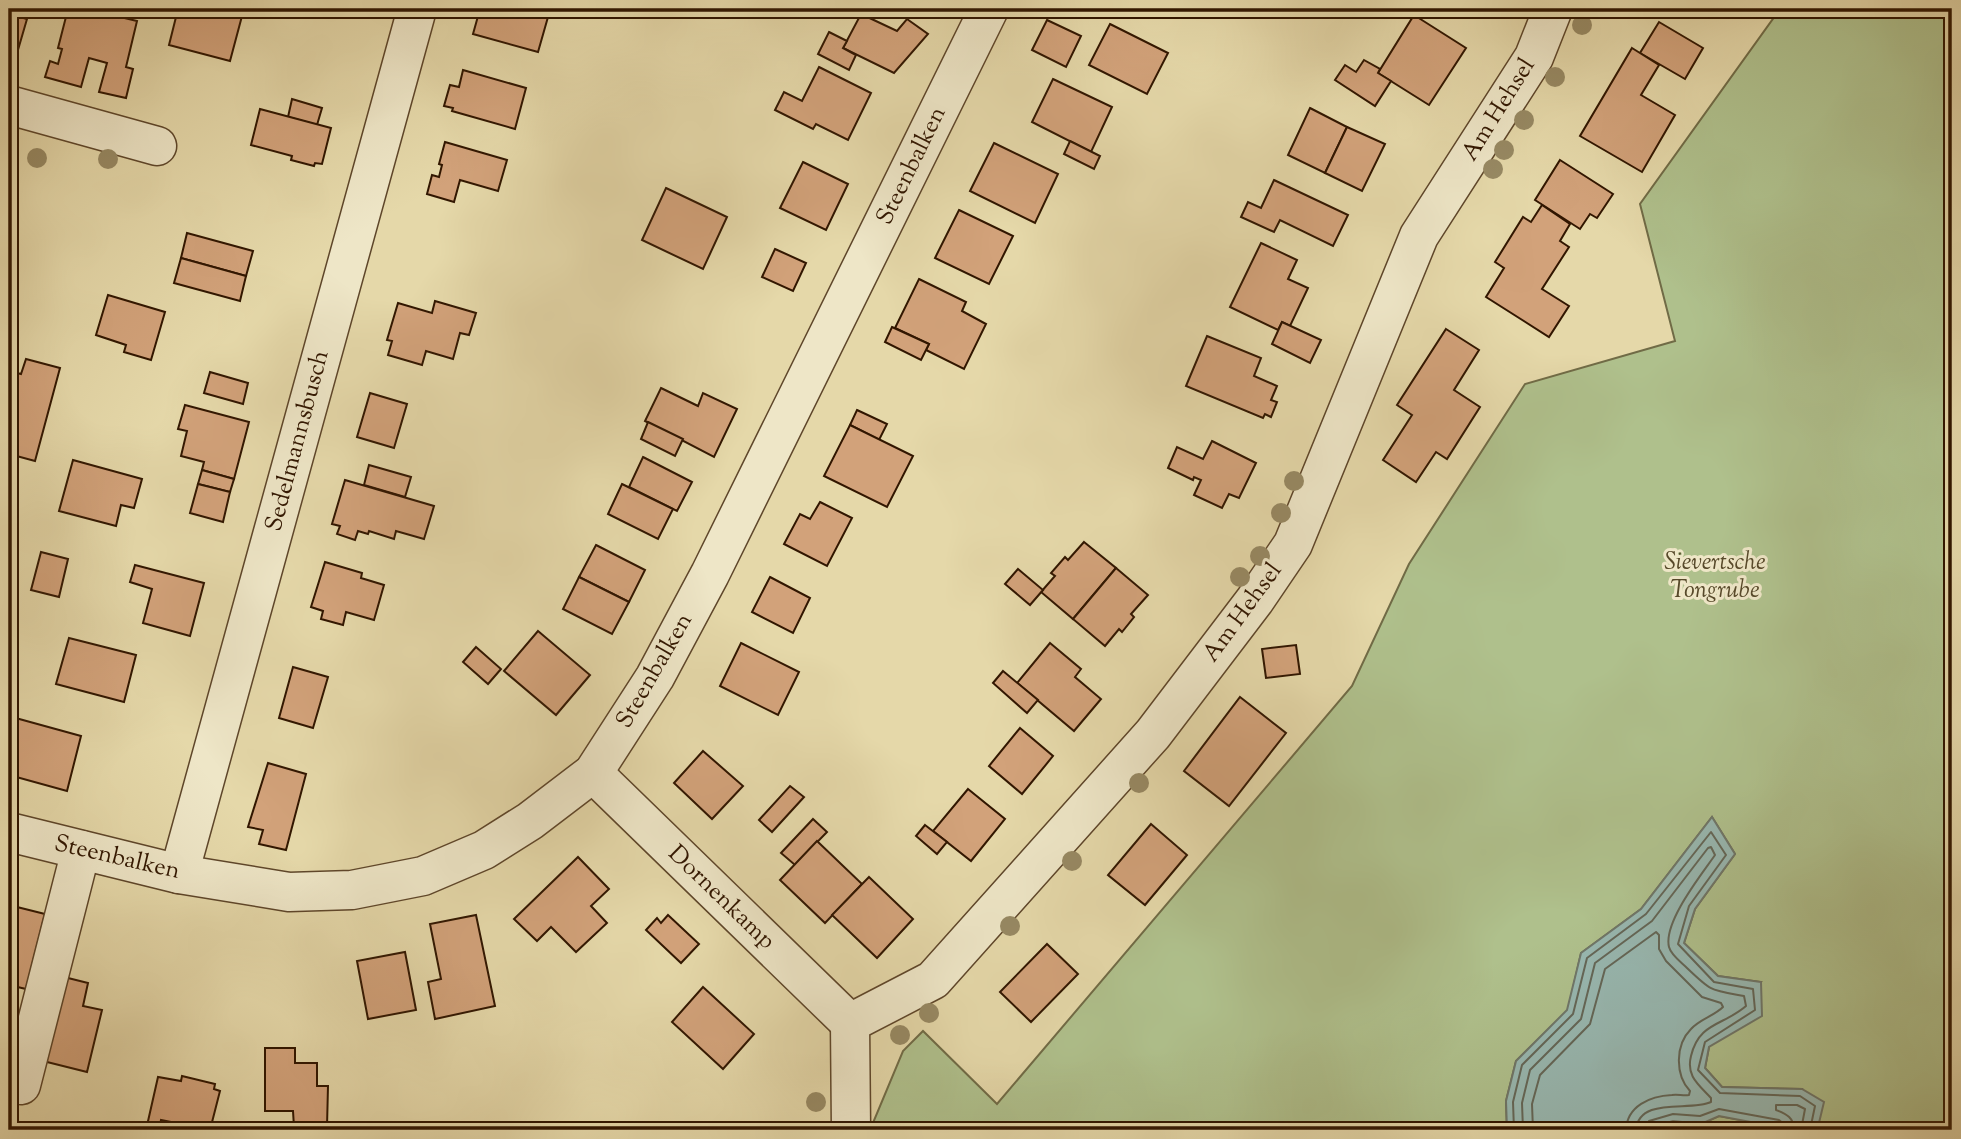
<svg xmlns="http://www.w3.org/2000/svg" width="1961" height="1139" font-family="'Sorts Mill Goudy',serif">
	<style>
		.green { fill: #afc08c; stroke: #706b46; stroke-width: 2 }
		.water { fill: #98b8b1; stroke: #6f776a; stroke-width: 2 }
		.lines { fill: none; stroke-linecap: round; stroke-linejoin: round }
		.shore { stroke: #646758; stroke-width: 2 }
		.building { fill: #d2a27a; stroke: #311600; stroke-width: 2 }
		.minor-casing { stroke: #5e462a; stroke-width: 41 }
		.minor { stroke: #eee6c7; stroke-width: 38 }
		.tree { fill: #978963 }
		.labels { text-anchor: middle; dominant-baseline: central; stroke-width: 6; stroke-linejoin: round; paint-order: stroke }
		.street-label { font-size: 24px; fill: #311600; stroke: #eee6c7 }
		.park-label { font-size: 24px; font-style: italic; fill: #57492a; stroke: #eee6c7 }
	</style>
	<rect width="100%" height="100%" fill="#e5d8a9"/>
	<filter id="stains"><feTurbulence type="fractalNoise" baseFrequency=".00286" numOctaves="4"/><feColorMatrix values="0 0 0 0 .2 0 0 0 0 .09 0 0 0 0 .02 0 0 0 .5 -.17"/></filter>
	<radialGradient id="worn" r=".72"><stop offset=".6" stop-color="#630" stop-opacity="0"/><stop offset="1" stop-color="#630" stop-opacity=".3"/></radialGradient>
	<polygon class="green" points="1780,9 1952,9 1952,1130 1644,1130 1673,1121 1701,1124 1719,1116 1788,1129 1802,1089 1722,1087 1705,1068 1709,1047 1761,982 1718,976 1684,943 1695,909 1735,854 1712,817 1641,909 1581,953 1568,1010 1516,1061 1506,1101 1507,1130 870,1130 903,1051 923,1031 997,1104 1352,686 1409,564 1525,384 1675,341 1640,204"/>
	<polygon class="water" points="1712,817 1735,854 1695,909 1684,943 1718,976 1761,982 1762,1016 1709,1047 1705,1068 1722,1087 1802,1089 1824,1102 1818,1127 1788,1129 1719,1116 1701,1124 1673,1121 1644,1130 1507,1130 1506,1101 1516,1061 1567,1010 1581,953 1641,909"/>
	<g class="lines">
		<g class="shore">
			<polyline points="1514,1130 1513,1102 1522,1065 1573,1014 1587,958 1646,914 1711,832 1726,855 1689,906 1678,944 1714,982 1753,989 1755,1010 1705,1042 1698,1070 1720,1093 1800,1096 1815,1106 1810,1130"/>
			<path d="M 1523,1130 L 1522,1103 L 1530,1070 L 1581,1019 L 1595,963 L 1652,921 L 1708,848 L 1711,847 L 1715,855 C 1702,874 1663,922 1669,947 C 1671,955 1681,962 1687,968 C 1712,992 1710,990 1744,996 L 1746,1006 C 1723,1026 1699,1022 1691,1056 C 1686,1076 1698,1084 1711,1098 L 1711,1102 C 1690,1112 1639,1096 1636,1130"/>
			<path d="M 1533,1130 L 1532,1104 L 1540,1075 L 1590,1024 L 1605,969 L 1656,932 L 1659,935 L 1659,949 L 1666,961 L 1702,997 L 1721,1003 L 1723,1007 C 1714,1016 1700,1019 1691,1029 C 1675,1045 1675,1075 1690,1091 L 1689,1095 C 1683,1096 1678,1094 1672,1095 C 1650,1096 1627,1106 1626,1130"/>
			<polyline points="1645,1130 1649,1121 1673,1114 1700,1116 1719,1109 1779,1120 1784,1124 1785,1130"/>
			<path d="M 1794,1130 C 1794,1118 1787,1114 1776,1110 L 1776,1105 L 1797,1105 L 1805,1109 L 1801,1130"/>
		</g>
	</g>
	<g class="building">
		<polygon points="68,9 87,9 137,21 126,67 133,69 126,98 99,92 107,63 89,58 81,87 45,77 50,61 58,64 62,49 58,48"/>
		<polygon points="178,9 225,9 224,12 242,16 230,61 169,45"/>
		<polygon points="480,9 561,9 560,13 550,10 538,52 473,34"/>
		<polygon points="9,14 27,19 13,67 9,66"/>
		<polygon points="861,14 897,31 907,19 928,34 894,73 843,48"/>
		<polygon points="1414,15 1466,48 1429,105 1378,73"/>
		<polygon points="1047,20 1081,36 1066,67 1032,50"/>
		<polygon points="1659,22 1703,48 1685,79 1640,53"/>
		<polygon points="1110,24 1168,53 1147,94 1089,65"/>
		<polygon points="829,32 847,41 843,48 856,55 849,70 818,54"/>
		<polygon points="1632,48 1659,65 1641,95 1675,115 1642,172 1580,136"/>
		<polygon points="1364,60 1380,69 1378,73 1391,81 1375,106 1335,80 1345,65 1356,72"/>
		<polygon points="819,67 871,93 848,140 816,124 813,129 775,110 784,92 802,101"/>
		<polygon points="463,70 526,88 515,129 452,111 453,108 444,106 450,85 459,87"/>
		<polygon points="1053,79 1112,107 1091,152 1032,122"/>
		<polygon points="292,99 322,108 317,125 288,117"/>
		<polygon points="1310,108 1347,127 1325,173 1288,155"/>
		<polygon points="260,109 331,128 322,164 315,163 314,166 291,160 292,156 251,145"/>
		<polygon points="1347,127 1385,144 1362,191 1325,173"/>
		<polygon points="1070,141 1100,156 1094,169 1064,154"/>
		<polygon points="445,142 507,160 498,191 460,180 454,202 427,194 432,175 439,177 442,165 439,164"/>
		<polygon points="994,143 1058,174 1035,223 970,191"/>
		<polygon points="1560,160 1613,194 1597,218 1590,214 1580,229 1535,200"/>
		<polygon points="803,162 848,184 826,230 780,208"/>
		<polygon points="1274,180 1348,215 1333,246 1280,220 1274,232 1241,217 1248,202 1261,208"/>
		<polygon points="666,188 727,217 703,269 642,240"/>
		<polygon points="1542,205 1570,224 1560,241 1569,247 1542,289 1569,306 1549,337 1486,297 1504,268 1495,262 1523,217 1531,222"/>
		<polygon points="959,210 1013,236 989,284 935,258"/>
		<polygon points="187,233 253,251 246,276 181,258"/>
		<polygon points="1261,243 1297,260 1288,279 1308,288 1290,326 1282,322 1278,330 1230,307"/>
		<polygon points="775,249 806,263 793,291 762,277"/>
		<polygon points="181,258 246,276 240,301 174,283"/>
		<polygon points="919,279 966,302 962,311 986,324 964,369 926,350 929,344 895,328"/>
		<polygon points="108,295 165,312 151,360 124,352 126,345 96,335"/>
		<polygon points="435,301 476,313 469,335 460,333 453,359 426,351 422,365 388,355 392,341 387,340 398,303 432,313"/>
		<polygon points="1282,322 1321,340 1310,363 1272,344"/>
		<polygon points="892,327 929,344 921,360 885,342"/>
		<polygon points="1446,329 1479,350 1454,390 1480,407 1447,459 1436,452 1416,482 1383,460 1412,415 1397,405"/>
		<polygon points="1207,336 1261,358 1254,376 1277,386 1271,400 1277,402 1271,417 1265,414 1263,418 1186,386"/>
		<polygon points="26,359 60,368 35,461 9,454 9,371 21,374"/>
		<polygon points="210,372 248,383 243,404 204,393"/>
		<polygon points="661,388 698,406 703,393 737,409 714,457 645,421"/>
		<polygon points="370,393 407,404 394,448 357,437"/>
		<polygon points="185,405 249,422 234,479 202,470 204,462 181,456 187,431 178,429"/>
		<polygon points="857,410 887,424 879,440 850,425"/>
		<polygon points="648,422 683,439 675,456 641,439"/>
		<polygon points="850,425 913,456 887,507 824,476"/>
		<polygon points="1212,441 1256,463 1239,498 1229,494 1222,508 1194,495 1201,480 1194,477 1193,480 1168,468 1177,447 1203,459"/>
		<polygon points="643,457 692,482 677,511 629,487"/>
		<polygon points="73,460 142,479 134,508 121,505 116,526 59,511"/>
		<polygon points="369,465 411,477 405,497 364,485"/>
		<polygon points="202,470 234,479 230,492 198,484"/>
		<polygon points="345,480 434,506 424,539 396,531 394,539 369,531 368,534 358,531 355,540 337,534 340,526 332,524"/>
		<polygon points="198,484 230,492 223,522 190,513"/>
		<polygon points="622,484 673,509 658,539 608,514"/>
		<polygon points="820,502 852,518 827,566 784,544 800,514 810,519"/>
		<polygon points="1084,542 1116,568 1073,619 1041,592 1055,576 1051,573 1065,557 1068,560"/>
		<polygon points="596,545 645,570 629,602 579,577"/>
		<polygon points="41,552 68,559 59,597 31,590"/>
		<polygon points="325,562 362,573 361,578 384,585 374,620 346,612 343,625 321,619 323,611 311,607"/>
		<polygon points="135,565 204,583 190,636 143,623 152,589 130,582"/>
		<polygon points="1116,568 1148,595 1131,614 1134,617 1122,632 1119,629 1105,646 1073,619"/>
		<polygon points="1018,569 1043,590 1030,605 1005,584"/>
		<polygon points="579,577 629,602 612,634 563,609"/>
		<polygon points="770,577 810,598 793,633 752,612"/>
		<polygon points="538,631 590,675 556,715 504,671"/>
		<polygon points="69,638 136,655 124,702 56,684"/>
		<polygon points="741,643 799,672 778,715 720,686"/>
		<polygon points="1050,643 1081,669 1075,677 1101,699 1074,731 1017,683"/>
		<polygon points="1296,645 1300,674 1266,678 1262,649"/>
		<polygon points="476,647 501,669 488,684 463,662"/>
		<polygon points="293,667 328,677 313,728 279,718"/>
		<polygon points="1003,671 1038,700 1027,713 993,683"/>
		<polygon points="9,695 17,698 9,729"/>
		<polygon points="1240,697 1286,733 1229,806 1184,771"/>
		<polygon points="12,717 81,736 67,791 9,775 9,729"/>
		<polygon points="1020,728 1053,756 1022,794 989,766"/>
		<polygon points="703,751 743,786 712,819 674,783"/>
		<polygon points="268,763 306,774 286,850 259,844 263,830 248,827"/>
		<polygon points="790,786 804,797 772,832 759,820"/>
		<polygon points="968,789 1005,819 971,861 933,831"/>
		<polygon points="813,819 827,832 795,865 781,853"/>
		<polygon points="1151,824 1187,855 1145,905 1108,875"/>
		<polygon points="925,825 947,842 937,854 916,836"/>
		<polygon points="817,841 862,884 825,923 780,880"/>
		<polygon points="578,857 609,889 591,906 607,923 576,952 551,927 537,941 514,919"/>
		<polygon points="869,877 913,919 877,958 832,915"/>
		<polygon points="9,905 45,914 26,989 9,985"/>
		<polygon points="476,915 495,1006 435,1019 428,982 441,979 430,924"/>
		<polygon points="668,915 699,944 681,963 646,930 657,918 661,923"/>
		<polygon points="1047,944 1078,974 1031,1022 1000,992"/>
		<polygon points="405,952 416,1010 368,1019 357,961"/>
		<polygon points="60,976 88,983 83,1006 102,1010 87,1072 39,1060"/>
		<polygon points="703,987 754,1034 723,1069 672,1022"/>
		<polygon points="265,1048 295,1048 295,1063 317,1063 317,1086 328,1086 327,1127 294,1127 293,1111 265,1111"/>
		<polygon points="182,1076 215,1084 214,1089 220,1091 210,1130 161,1120 159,1130 146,1130 158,1077 181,1081"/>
	</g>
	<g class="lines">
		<defs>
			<g id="minor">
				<polyline points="9,105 157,146"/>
				<polyline points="593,773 850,1023"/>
				<polyline points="9,832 179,874 289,892 352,890 423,876 484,850 530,821 593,773 655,677 710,574 989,9"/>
				<polyline points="179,874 417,9"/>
				<polyline points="21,1085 81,850"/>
				<polyline points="851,1130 850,1023 933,980 1153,734 1255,600 1293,544 1419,236 1534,57 1553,9"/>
			</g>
		</defs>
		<use href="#minor" class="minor-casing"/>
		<use href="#minor" class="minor"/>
	</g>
	<g class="tree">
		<circle cx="1582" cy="25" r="10"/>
		<circle cx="1555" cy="77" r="10"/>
		<circle cx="1524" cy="120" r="10"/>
		<circle cx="1504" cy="150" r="10"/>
		<circle cx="37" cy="158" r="10"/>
		<circle cx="108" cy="159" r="10"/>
		<circle cx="1493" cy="169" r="10"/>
		<circle cx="1294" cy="481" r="10"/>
		<circle cx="1281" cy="513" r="10"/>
		<circle cx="1260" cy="556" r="10"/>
		<circle cx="1240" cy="577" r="10"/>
		<circle cx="1139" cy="783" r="10"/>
		<circle cx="1072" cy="861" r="10"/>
		<circle cx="1010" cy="926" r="10"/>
		<circle cx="929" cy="1013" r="10"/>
		<circle cx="900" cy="1035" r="10"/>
		<circle cx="816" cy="1102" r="10"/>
	</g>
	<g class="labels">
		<g class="street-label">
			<text transform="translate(1499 110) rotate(-58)">Am Hehsel</text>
			<text transform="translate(912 166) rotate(-64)">Steenbalken</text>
			<text transform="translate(298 441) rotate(-75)">Sedelmannsbusch</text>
			<text transform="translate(1243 613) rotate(-54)">Am Hehsel</text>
			<text transform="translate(655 671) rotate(-60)">Steenbalken</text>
			<text transform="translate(117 858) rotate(13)">Steenbalken</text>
			<text transform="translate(721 898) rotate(44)">Dornenkamp</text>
		</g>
		<g class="park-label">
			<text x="1715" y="563">Sievertsche<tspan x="1715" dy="28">Tongrube</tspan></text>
		</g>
	</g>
	<rect width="1961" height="1139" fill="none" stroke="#e5d8a9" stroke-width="35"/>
	<rect x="10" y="10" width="1940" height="1118" fill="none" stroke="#311600" stroke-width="3.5"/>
	<rect x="18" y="18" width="1926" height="1104" fill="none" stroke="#311600" stroke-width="2"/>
	<rect width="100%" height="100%" filter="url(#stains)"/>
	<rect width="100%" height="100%" fill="url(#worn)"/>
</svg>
